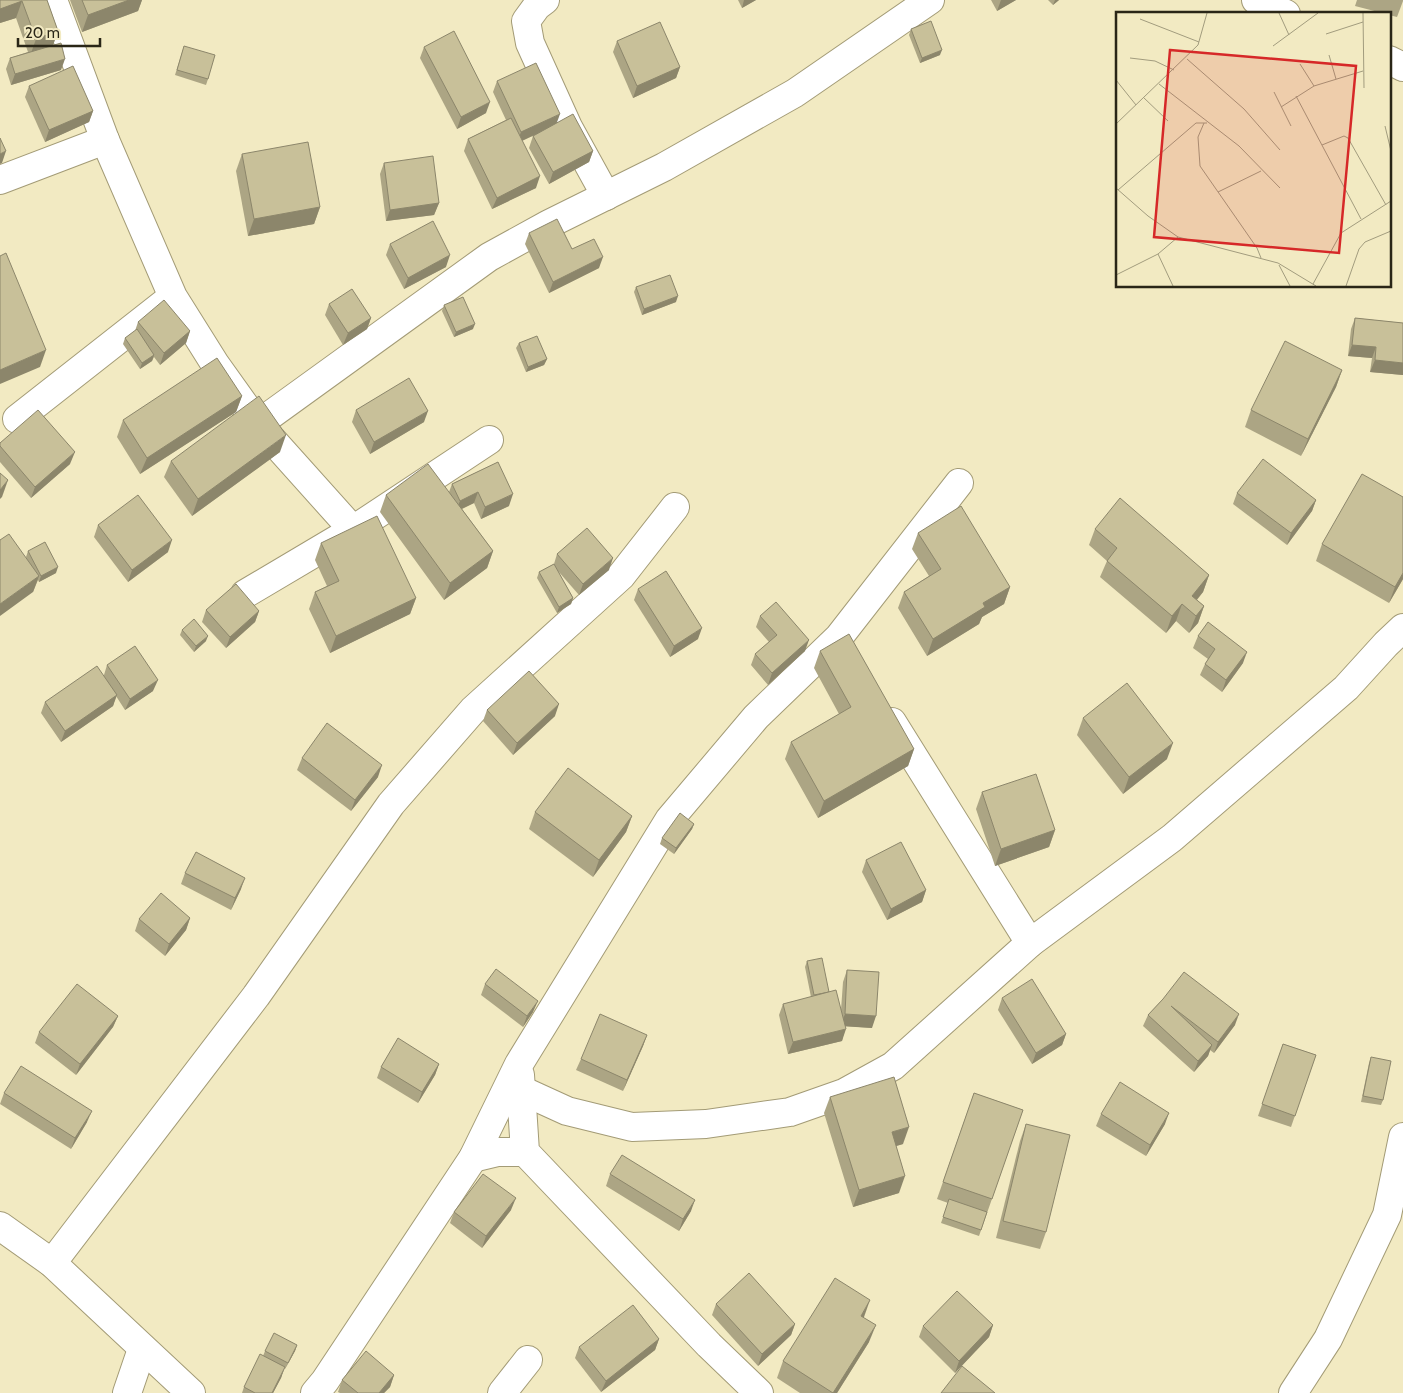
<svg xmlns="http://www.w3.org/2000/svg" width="1403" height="1393" font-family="Cabin,sans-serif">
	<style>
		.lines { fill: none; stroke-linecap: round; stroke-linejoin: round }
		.street-casing { stroke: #a39b76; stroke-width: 30 }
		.street { stroke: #fff; stroke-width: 28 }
		.wall { fill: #aca584 }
		.shaded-wall { fill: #8c866b }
		.building { fill: #c8c099; stroke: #8c866b }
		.inset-road { fill: none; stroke: #a29c7e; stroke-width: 1 }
		.view { fill: #d62828; fill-opacity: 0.15; stroke: #d62828; stroke-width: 2.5 }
		.inset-edge { fill: none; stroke: #2a2617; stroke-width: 2.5 }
	</style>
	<rect width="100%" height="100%" fill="#f2eac2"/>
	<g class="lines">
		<defs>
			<g id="street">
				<polyline points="53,0 105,140 173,297 215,364 258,424 353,530"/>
				<polyline points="545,0 537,6 526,21 530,43 568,127 606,196"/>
				<polyline points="1256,0 1286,14"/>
				<polyline points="1389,60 1403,67"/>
				<polyline points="0,180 105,140"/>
				<polyline points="17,419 166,302"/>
				<polyline points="258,424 489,257 549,224 664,167 795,93 930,0"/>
				<polyline points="245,594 353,530 489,440"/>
				<polyline points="892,722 1030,943"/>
				<polyline points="520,1075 525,1152 709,1345 759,1393"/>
				<polyline points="521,1090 567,1111 632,1127 706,1124 790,1112 844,1093 893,1066 1030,943 1172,838 1346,688 1386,644 1403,628"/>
				<polyline points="473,1158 498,1152 525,1152"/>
				<polyline points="0,1226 52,1263 191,1393"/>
				<polyline points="52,1263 256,996 391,804 473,710 621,576 675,507"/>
				<polyline points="127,1393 142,1349"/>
				<polyline points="315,1393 325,1381 473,1158 519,1064 669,820 756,717 839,637 959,483"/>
				<polyline points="502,1393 528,1360"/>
				<polyline points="1293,1393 1328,1339 1387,1215 1403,1137"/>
			</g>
		</defs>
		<use href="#street" class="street-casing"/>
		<use href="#street" class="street"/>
	</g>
	<g class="wall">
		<polygon points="0,0 47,0 58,31 53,45 61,70 11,85 6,69 10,58 28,52 16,18 0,23"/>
		<polygon points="70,0 142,0 138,11 82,32"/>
		<polygon points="738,0 756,0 742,8"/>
		<polygon points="991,0 1016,0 997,11"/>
		<polygon points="1048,0 1059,0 1053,5"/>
		<polygon points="1357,0 1403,0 1403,1 1397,17 1389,15 1389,14 1386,14 1355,6"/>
		<polygon points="911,29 940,55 920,63 909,35"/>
		<polygon points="617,41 680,67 676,78 633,98 613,52"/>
		<polygon points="184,46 208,79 206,85 175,75"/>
		<polygon points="424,47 486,113 457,129 420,58"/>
		<polygon points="497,81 593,151 589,162 549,184 529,148 533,136 541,132 522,141 536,188 492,209 464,151 468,139 506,120 493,92"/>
		<polygon points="29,86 93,111 89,122 45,142 25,97"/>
		<polygon points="242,154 320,207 314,224 248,236 236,171"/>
		<polygon points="384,163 439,203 434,215 386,221 380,174"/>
		<polygon points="529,233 572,249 599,268 549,293 525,244"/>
		<polygon points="390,244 446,267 404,289 386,255"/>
		<polygon points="636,287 676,302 642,315 634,292"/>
		<polygon points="329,304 371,318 367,329 343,345 325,315"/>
		<polygon points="444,305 473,329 454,337 442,311"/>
		<polygon points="1355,318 1403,323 1403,375 1370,372 1372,358 1348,356 1351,329"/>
		<polygon points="138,322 190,331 186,343 160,365 154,357 152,361 140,369 123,344 125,338 135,331"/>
		<polygon points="519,343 547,359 544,365 526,372 516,348"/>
		<polygon points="1342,370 1336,387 1301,456 1245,427 1251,410"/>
		<polygon points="242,396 236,412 140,474 117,437 123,420"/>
		<polygon points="356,410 424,422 370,454 352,422"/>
		<polygon points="0,443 70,464 31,498 0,462"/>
		<polygon points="280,452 192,516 164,477 171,461"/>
		<polygon points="498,462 509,506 481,519 474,503 462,509 493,551 487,568 444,600 380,512 386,495 449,492 452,484"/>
		<polygon points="1237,493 1316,500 1312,511 1287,545 1233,504"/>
		<polygon points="1403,497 1403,579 1389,603 1316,561 1322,544"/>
		<polygon points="98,525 168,552 128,582 94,537"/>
		<polygon points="1095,529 1209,575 1203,592 1197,600 1204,606 1198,623 1189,633 1176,621 1166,633 1100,577 1107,561 1089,545"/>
		<polygon points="918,533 1010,587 1004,604 982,617 979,624 927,656 898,608 904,592 929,576 912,549"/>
		<polygon points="321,543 416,598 410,614 330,653 309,609 315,592 327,586 315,560"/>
		<polygon points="28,551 56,573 39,582 38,580 33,592 26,557"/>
		<polygon points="557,554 609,570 579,595 558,571 573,598 571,604 557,613 537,578 539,572 554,564"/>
		<polygon points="638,589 698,639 670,657 634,600"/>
		<polygon points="206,610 259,611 255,622 226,648 202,622"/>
		<polygon points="760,616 805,651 768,685 751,665 755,654 769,642 756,627"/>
		<polygon points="182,630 206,641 194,652 180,635"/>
		<polygon points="1198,636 1243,663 1222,692 1200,675 1205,664 1208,659 1193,648"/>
		<polygon points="820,651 914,749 908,766 818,818 785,759 791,742 839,714 814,668"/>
		<polygon points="107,665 153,691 125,710 116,696 113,706 61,742 41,713 45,702 104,675"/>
		<polygon points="487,710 555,716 513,755 483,721"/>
		<polygon points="1083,718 1167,759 1123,794 1077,735"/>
		<polygon points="302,758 378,777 351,811 297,770"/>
		<polygon points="982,792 1055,830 1049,847 995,866 976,809"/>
		<polygon points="535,812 632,816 626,832 593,877 529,829"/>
		<polygon points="694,824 692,829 674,854 660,844 662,838"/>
		<polygon points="866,860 926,890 922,902 887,920 862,872"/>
		<polygon points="185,873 241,889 231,910 181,884"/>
		<polygon points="190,918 186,930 165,956 135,931 139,919"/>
		<polygon points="807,961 841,1010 843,982 847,970 872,1028 845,1026 842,1041 788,1054 779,1015 783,1004 811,997 805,967"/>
		<polygon points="485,984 533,1012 523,1027 481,995"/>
		<polygon points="1002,998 1066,1034 1062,1045 1032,1064 998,1010"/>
		<polygon points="1163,999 1235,1025 1214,1053 1210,1050 1208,1056 1194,1072 1143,1026 1148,1015"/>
		<polygon points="118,1016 113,1027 76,1075 35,1043 39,1032"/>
		<polygon points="647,1035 643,1046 623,1091 576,1070 581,1059"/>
		<polygon points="1283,1044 1316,1055 1291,1127 1258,1116"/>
		<polygon points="1371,1057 1383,1100 1381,1105 1361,1102 1369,1063"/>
		<polygon points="439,1064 435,1075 418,1103 377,1078 381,1067"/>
		<polygon points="4,1093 87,1122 71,1149 0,1104"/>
		<polygon points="974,1093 1023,1110 979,1236 941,1223 948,1203 937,1199"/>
		<polygon points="830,1097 903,1144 896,1146 899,1193 853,1207 824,1113"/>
		<polygon points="1101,1114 1165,1124 1146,1156 1096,1126"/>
		<polygon points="1026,1124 1046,1232 1040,1249 996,1238 1020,1141"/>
		<polygon points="610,1174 691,1211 679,1231 606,1186"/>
		<polygon points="511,1210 482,1248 450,1223 454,1212"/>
		<polygon points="716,1304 795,1324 791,1335 758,1366 712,1315"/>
		<polygon points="864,1318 869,1342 837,1393 800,1393 777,1378 783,1361"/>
		<polygon points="993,1325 989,1337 955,1373 919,1337 923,1326"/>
		<polygon points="659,1339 655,1350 601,1392 575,1358 579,1347"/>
		<polygon points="297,1345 295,1351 285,1369 284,1368 281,1378 273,1393 242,1393 244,1387 263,1356 265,1351"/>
		<polygon points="394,1375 390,1387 384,1393 340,1393 338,1392 342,1380"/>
	</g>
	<g class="shaded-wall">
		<polygon points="129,0 142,0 138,11 82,32 88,15"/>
		<polygon points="744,0 756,0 742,8"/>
		<polygon points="1001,0 1016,0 997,11"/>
		<polygon points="1055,0 1059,0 1053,5"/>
		<polygon points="22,1 16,18 0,23 0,9"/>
		<polygon points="58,31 52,48 30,56 36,39"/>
		<polygon points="942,50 940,55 920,63 922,58"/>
		<polygon points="65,59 61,70 11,85 15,74"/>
		<polygon points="680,67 676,78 633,98 637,86"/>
		<polygon points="490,102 486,113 457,129 461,117"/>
		<polygon points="93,111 89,122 45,142 49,130"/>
		<polygon points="560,114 556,125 517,143 521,132"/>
		<polygon points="6,151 2,163 0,164 0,154"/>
		<polygon points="593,151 589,162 549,184 553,172"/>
		<polygon points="540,176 536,188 492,209 497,198"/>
		<polygon points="439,203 434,215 386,221 390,210"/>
		<polygon points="320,207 314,224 248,236 254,219"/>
		<polygon points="450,255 446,267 404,289 408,278"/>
		<polygon points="603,257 599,268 549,293 553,282"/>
		<polygon points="678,296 676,302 642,315 644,309"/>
		<polygon points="371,318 367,329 343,345 348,333"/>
		<polygon points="475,324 473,329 454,337 456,332"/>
		<polygon points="190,331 186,343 160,365 164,353"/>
		<polygon points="1352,345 1376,347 1372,358 1348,356"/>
		<polygon points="46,350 40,367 0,384 0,370"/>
		<polygon points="154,355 152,361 140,369 142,363"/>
		<polygon points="547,359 544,365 526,372 528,367"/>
		<polygon points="1375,360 1403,363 1403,375 1370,372"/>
		<polygon points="1342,370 1336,387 1301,456 1308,439"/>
		<polygon points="242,396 236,412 140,474 147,458"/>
		<polygon points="428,411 424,422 370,454 374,442"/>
		<polygon points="286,435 280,452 192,516 198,499"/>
		<polygon points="75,452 70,464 31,498 35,487"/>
		<polygon points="8,480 2,497 0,499 0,490"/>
		<polygon points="478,492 474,503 455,512 460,501"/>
		<polygon points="513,494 509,506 481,519 485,507"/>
		<polygon points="1316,500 1312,511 1287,545 1291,533"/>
		<polygon points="172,540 168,552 128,582 132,570"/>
		<polygon points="493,551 487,568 444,600 450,583"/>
		<polygon points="613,558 609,570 579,595 583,584"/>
		<polygon points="58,567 56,573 39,582 41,576"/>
		<polygon points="1403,573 1403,579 1389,603 1395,587"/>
		<polygon points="1209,575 1203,592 1188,610 1192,596"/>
		<polygon points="39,576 33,592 0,616 0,604"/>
		<polygon points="1010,587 1004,604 982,617 979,624 927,656 933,639 983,603"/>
		<polygon points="416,598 410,614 330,653 336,636"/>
		<polygon points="573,598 571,604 557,613 559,607"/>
		<polygon points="1182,604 1176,621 1166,633 1172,616"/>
		<polygon points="1204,606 1198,623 1189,633 1196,616"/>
		<polygon points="259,611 255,622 226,648 230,637"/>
		<polygon points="702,628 698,639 670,657 674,646"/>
		<polygon points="208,636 206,641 194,652 196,646"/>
		<polygon points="809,640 805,651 768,685 772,673"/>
		<polygon points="1247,652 1243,663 1222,692 1226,680"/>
		<polygon points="158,680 153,691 125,710 130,699"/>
		<polygon points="117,695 113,706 61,742 65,731"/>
		<polygon points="559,704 555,716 513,755 517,743"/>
		<polygon points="1173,743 1167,759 1123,794 1129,777"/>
		<polygon points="914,749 908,766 818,818 824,801"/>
		<polygon points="382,765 378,777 351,811 355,800"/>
		<polygon points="632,816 626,832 593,877 599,860"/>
		<polygon points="694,824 692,829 674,854 676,848"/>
		<polygon points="1055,830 1049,847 995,866 1001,849"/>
		<polygon points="245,878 241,889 231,910 235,898"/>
		<polygon points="926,890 922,902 887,920 891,909"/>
		<polygon points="190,918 186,930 165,956 169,944"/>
		<polygon points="538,1001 533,1012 523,1027 527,1016"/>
		<polygon points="845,1014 876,1016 872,1028 840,1026"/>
		<polygon points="1239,1014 1235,1025 1214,1053 1218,1042"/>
		<polygon points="118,1016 113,1027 76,1075 80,1064"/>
		<polygon points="846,1029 842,1041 788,1054 793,1042"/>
		<polygon points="1066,1034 1062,1045 1032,1064 1036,1053"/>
		<polygon points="647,1035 643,1046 623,1091 627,1080"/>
		<polygon points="1212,1045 1208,1056 1194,1072 1198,1061"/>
		<polygon points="439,1064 435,1075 418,1103 422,1092"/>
		<polygon points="92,1111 87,1122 71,1149 75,1138"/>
		<polygon points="1169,1113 1165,1124 1146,1156 1150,1145"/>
		<polygon points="909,1127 903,1144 886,1149 892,1132"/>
		<polygon points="905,1176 899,1193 853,1207 859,1190"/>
		<polygon points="516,1198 511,1210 482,1248 486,1236"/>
		<polygon points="695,1200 691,1211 679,1231 683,1219"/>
		<polygon points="870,1300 864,1317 854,1333 861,1316"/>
		<polygon points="795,1324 791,1335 758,1366 762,1354"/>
		<polygon points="876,1325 869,1342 837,1393 833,1393"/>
		<polygon points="993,1325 989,1337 955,1373 959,1361"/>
		<polygon points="659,1339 655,1350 601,1392 606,1381"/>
		<polygon points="297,1345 295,1351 285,1369"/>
		<polygon points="285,1367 281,1378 273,1393 272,1393"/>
		<polygon points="394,1375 390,1387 384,1393 379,1393"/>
	</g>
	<g class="building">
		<polygon points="0,0 47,0 58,31 36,39 22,1 0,9"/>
		<polygon points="82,0 129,0 88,15"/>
		<polygon points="931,21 942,50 922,58 911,29"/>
		<polygon points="660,22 680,67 637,86 617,41"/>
		<polygon points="454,31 490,102 461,117 424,47"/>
		<polygon points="61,43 65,59 15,74 10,58"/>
		<polygon points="184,46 215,55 208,79 177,70"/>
		<polygon points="536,63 560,114 521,132 497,81"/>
		<polygon points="73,66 93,111 49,130 29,86"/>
		<polygon points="573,114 593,151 553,172 533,136"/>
		<polygon points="511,118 540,176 497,198 468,139"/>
		<polygon points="0,138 6,151 0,154"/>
		<polygon points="308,142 320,207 254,219 242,154"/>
		<polygon points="433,156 439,203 390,210 384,163"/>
		<polygon points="557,219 572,249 594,239 603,257 553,282 529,233"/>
		<polygon points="433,221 450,255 408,278 390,244"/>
		<polygon points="6,253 46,350 0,370 0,256"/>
		<polygon points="670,275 678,296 644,309 636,287"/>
		<polygon points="352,289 371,318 348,333 329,304"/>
		<polygon points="463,297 475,324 456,332 444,305"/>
		<polygon points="164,300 190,331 164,353 138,322"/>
		<polygon points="1355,318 1403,323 1403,363 1375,360 1376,347 1352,345"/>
		<polygon points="137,329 154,355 142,363 125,338"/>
		<polygon points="537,336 547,359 528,367 519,343"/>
		<polygon points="1285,341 1342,370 1308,439 1251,410"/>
		<polygon points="217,358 242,396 147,458 123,420"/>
		<polygon points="409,378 428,411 374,442 356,410"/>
		<polygon points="259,396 286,435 198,499 171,461"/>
		<polygon points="38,410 75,452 35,487 0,446 0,443"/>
		<polygon points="1263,459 1316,500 1291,533 1237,493"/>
		<polygon points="498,462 513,494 485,507 478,492 460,501 452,484"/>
		<polygon points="428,464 493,551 450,583 386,495"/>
		<polygon points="0,473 8,480 0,490"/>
		<polygon points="1362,474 1403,497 1403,573 1395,587 1322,544"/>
		<polygon points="138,495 172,540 132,570 98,525"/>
		<polygon points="1120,498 1209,575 1192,596 1204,606 1196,616 1182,604 1172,616 1107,561 1117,548 1095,529"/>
		<polygon points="961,506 1010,587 983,603 985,607 933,639 904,592 941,569 918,533"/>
		<polygon points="377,516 416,598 336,636 315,592 339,581 321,543"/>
		<polygon points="587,528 613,558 583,584 557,554"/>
		<polygon points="9,534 39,576 0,604 0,540"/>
		<polygon points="45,542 58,567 41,576 28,551"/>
		<polygon points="554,564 573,598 559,607 539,572"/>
		<polygon points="666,571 702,628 674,646 638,589"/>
		<polygon points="236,584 259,611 230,637 206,610"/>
		<polygon points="776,602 809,640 772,673 755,654 777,635 760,616"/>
		<polygon points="194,619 208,636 196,646 182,630"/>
		<polygon points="1208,622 1247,652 1226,680 1205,664 1215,649 1198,636"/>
		<polygon points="849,634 914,749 824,801 791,742 851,707 820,651"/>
		<polygon points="135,646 158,680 130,699 107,665"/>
		<polygon points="97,666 117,695 65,731 45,702"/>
		<polygon points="529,671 559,704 517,743 487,710"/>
		<polygon points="1127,683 1173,743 1129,777 1083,718"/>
		<polygon points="327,723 382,765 355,800 302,758"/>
		<polygon points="568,768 632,816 599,860 535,812"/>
		<polygon points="1036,774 1055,830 1001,849 982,792"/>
		<polygon points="680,813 694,824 676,848 662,838"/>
		<polygon points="901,842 926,890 891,909 866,860"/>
		<polygon points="196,852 245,878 235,898 185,873"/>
		<polygon points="161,893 190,918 169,944 139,919"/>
		<polygon points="822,958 829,992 814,995 807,961"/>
		<polygon points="496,969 538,1001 527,1016 485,984"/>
		<polygon points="847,970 879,972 876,1016 845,1014"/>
		<polygon points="1184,972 1239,1014 1218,1042 1171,1006 1212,1045 1198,1061 1148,1015 1163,999"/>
		<polygon points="1032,979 1066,1034 1036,1053 1002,998"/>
		<polygon points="77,984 118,1016 80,1064 39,1032"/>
		<polygon points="836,990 846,1029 793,1042 783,1004"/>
		<polygon points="600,1014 647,1035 627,1080 581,1059"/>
		<polygon points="398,1038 439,1064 422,1092 381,1067"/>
		<polygon points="1283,1044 1316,1055 1295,1116 1262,1104"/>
		<polygon points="1371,1057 1391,1061 1383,1100 1363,1096"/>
		<polygon points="21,1066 92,1111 75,1138 4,1093"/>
		<polygon points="894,1077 909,1127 892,1132 905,1176 859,1190 830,1097"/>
		<polygon points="1120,1082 1169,1113 1150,1145 1101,1114"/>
		<polygon points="974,1093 1023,1110 992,1199 943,1182"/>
		<polygon points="1026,1124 1070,1135 1046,1232 1003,1221"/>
		<polygon points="622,1155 695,1200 683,1219 610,1174"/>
		<polygon points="483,1174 516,1198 486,1236 454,1212"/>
		<polygon points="949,1199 987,1212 981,1230 943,1217"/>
		<polygon points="749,1273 795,1324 762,1354 716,1304"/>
		<polygon points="835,1278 870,1300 861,1316 876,1325 833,1393 783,1361"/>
		<polygon points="957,1291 993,1325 959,1361 923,1326"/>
		<polygon points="633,1305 659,1339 606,1381 579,1347"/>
		<polygon points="274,1333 297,1345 288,1363 265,1351"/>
		<polygon points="366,1351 394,1375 379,1393 358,1393 342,1380"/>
		<polygon points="260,1354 285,1367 272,1393 255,1393 244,1387"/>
		<polygon points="962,1366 995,1393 941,1393"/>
	</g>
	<g transform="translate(1116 12)">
		<rect width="275" height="275" fill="#f2eac2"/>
		<path class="inset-road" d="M 163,1 L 173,23M 247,1 L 248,76M 24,7 L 83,30M 210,22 L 247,10M 157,34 L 202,1M 213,43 L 220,67M 14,46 L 39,49 L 58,58M 71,47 L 128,97 L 164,138M 184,52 L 198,74M 0,68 L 20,93M 43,72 L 123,134 L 164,176M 158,80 L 175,114M 180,84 L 245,207M 27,85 L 52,109M 165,95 L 198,74 L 247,59M 88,111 L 82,125 L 84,154 L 141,236 L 145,246M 0,112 L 82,33 L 91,1M 269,114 L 275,139M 206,133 L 228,124 L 232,126 L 270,193M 0,176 L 32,204 L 62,225 L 162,251 L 200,274M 2,178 L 80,111 L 91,111M 102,180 L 145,159M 163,253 L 174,274M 0,263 L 42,242M 197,272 L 225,221 L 275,189M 57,274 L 42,242 L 62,225M 230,274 L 243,237 L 249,230 L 275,219"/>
		<path class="view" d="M 54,38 L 240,54 L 223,241 L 38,225 Z"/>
		<rect width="275" height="275" class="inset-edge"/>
	</g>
	<path d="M18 38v8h82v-8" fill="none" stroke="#2a2617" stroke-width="2.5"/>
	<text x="25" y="38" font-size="15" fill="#2a2617" stroke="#f2eac2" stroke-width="4" paint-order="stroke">20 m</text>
</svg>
